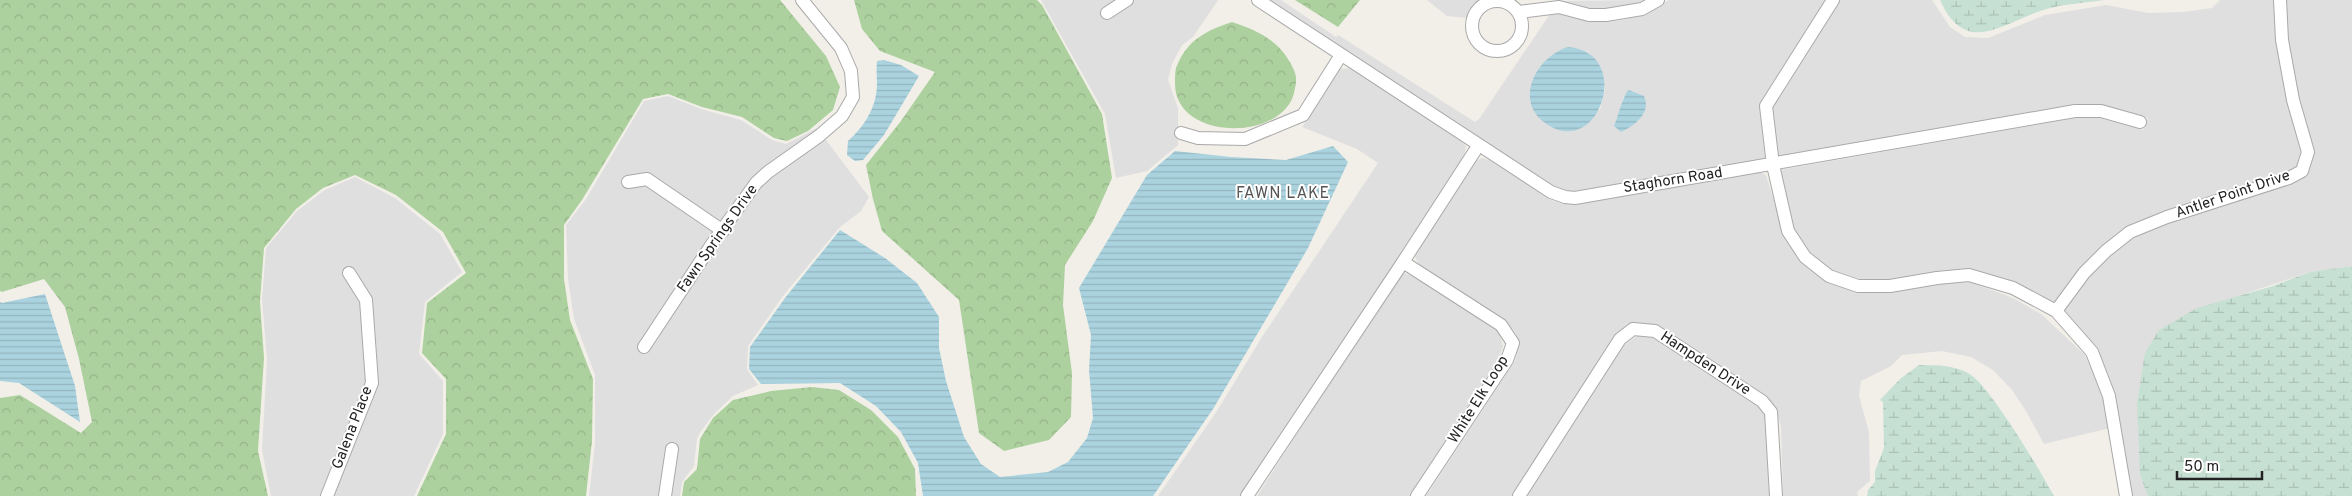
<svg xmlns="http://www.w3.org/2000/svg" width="2352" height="496" font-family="Overpass,sans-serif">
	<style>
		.residential { fill: #e0dfdf; fill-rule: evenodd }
		.forest { fill: url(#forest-crowns) }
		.wetland { fill: url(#wetland-marsh) }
		.water { fill: url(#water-rules) }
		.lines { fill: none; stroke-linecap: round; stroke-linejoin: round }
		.minor-casing { stroke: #a9a9a9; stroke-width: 14 }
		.minor { stroke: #fff; stroke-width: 12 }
		.labels { text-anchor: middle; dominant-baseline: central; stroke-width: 4; stroke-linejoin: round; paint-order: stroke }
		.street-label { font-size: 15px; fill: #222; stroke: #fff }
		.neighbourhood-label { font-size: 16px; letter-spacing: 1px; fill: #555; stroke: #fff }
	</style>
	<defs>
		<pattern id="forest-crowns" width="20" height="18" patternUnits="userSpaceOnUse" patternTransform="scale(1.25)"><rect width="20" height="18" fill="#add19e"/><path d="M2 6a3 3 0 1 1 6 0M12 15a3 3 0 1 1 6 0" fill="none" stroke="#95b388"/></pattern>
		<pattern id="wetland-marsh" width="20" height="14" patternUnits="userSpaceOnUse" patternTransform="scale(1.25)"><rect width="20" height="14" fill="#c6e0d4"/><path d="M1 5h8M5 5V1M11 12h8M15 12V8" fill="none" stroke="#aac0b6"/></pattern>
		<pattern id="water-rules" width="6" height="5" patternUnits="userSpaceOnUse" patternTransform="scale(1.25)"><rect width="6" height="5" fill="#aad3df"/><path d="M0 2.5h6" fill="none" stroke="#92b5bf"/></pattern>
	</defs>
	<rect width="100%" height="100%" fill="#f2efe9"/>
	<g class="residential">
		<polygon points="1041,0 1218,0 1193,37 1182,45 1172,64 1168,80 1178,108 1178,145 1147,171 1116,178 1105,114"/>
		<path d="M 1271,0 L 1281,0 L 1336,37 L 1338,35 L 1475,122 L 1479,119 L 1550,14 L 1558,13 L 1588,21 L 1606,22 L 1623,20 L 1644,14 L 1669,0 L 1826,0 L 1761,102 L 1766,159 L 1575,191 L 1566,191 L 1555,187 ZM 1587,51 L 1600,66 L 1605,89 L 1600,110 L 1557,129 L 1550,126 L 1543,122 ZM 1624,95 L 1639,120 L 1624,130 L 1615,124 L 1620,114 Z"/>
		<polygon points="1427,0 1480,0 1471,9 1467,18 1447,16"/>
		<polygon points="1646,0 1623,8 1606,9 1590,9 1559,1"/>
		<polygon points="1840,0 1932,0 1950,27 1965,37 1988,38 2045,15 2106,5 2148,13 2183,12 2212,8 2220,0 2274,0 2276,42 2287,102 2301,152 2297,167 2288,172 2166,211 2128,226 2102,246 2080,268 2055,303 2015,282 1971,269 1937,271 1890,280 1860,279 1832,270 1810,252 1793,228 1780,170 2075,118 2099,118 2143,130 2148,118 2102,105 2076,105 1778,157 1773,107"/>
		<polygon points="2286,0 2352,0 2352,266 2310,272 2238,296 2140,475 2148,496 2132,496 2115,393 2097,348 2064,310 2088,277 2109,255 2132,237 2169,223 2291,184 2304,176 2298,98 2288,38"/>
		<polygon points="1351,68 1458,139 1466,146 1464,157 1242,496 1158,496 1217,411 1262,337 1378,163 1357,149 1302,127 1340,69"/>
		<polygon points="668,96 701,109 741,120 772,140 786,144 817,128 869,197 861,211 840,227 783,296 748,346 747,369 758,385 733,396 714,414 701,431 697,438 694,466 682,482 680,496 589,496 595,443 595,375 574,319 568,279 566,225 586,199 644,101"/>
		<polygon points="1482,158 1489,160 1551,200 1563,204 1587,202 1760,172 1766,175 1784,233 1800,261 1832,282 1953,281 1973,283 2013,298 2041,314 2084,354 2099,382 2110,428 2044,444 2026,411 2012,390 1993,370 1971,357 1942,351 1902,355 1891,366 1861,381 1859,396 1869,432 1870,481 1857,492 1858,496 1783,496 1781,426 1774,405 1758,392 1657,325 1642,323 1630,325 1618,335 1512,496 1426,496 1515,361 1518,348 1519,339 1514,330 1504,321 1426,270 1419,264 1415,257 1417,248 1476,161"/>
		<polygon points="355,177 395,198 440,234 462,272 425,302 419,354 443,381 443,434 414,496 271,496 262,450 267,359 262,300 266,248 297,211 325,190"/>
		<polygon points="1404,273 1423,280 1499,331 1503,346 1498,360 1410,496 1257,496 1383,300"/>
		<polygon points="1638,335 1655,338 1760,407 1765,413 1772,496 1525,496 1622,347"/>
	</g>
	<g class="forest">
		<polygon points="0,0 780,0 826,56 840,87 833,110 808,131 787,141 774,138 742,117 702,107 668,94 643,99 582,200 564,225 564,279 570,320 593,379 592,441 586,496 417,496 446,434 446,379 422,353 427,303 466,273 443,232 396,195 355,175 323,188 296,209 264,248 260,301 264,358 258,451 268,496 0,496 0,398 20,395 81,433 92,422 79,359 65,307 44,279 2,292 0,291"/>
		<polygon points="854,0 1037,0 1042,5 1102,114 1112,178 1093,221 1065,265 1063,305 1072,373 1071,417 1049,440 1004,451 979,433 959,300 882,231 873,199 866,165 901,121 935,72 880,51 862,29"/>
		<polygon points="1295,0 1360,0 1338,27"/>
		<path d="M 1232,22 C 1259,31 1280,41 1293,68 C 1298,78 1296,83 1294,93 C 1282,142 1174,141 1175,83 C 1175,78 1175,72 1176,68 C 1187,40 1205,31 1232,22 Z"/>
		<polygon points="812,387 839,390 871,410 898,437 915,469 916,496 682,496 684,482 697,469 700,439 713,418 733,400 771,391"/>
	</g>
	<g class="wetland">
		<path d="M 1940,0 L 2104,0 C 2084,3 2062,4 2043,10 C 2001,24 1966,57 1940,0 Z"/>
		<polygon points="2352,266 2352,496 2148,496 2140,475 2137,404 2145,353 2159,330 2197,308 2273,286 2310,272"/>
		<path d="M 1919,365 C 1936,365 1953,365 1968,373 C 1990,385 2040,471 2054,496 L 1867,496 L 1868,490 L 1875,482 L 1875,471 L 1884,448 L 1883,402 L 1880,400 L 1900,379 Z"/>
	</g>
	<g class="water">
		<path d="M 1568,47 C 1635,52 1599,162 1545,123 C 1513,100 1537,56 1568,47 Z"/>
		<path d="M 884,60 L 901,65 L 919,76 L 884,135 L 863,160 L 855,161 L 847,155 L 848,141 C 864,127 876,108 877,86 C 877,77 876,70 877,61 Z"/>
		<path d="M 1629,90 L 1644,96 C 1652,113 1634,126 1621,132 L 1614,126 C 1618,118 1623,94 1629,90 Z"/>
		<polygon points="1333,146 1348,162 1308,248 1213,409 1153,496 923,496 918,463 901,432 876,406 840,383 761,384 749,369 750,347 785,298 840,230 885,258 917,283 939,317 939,348 946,381 964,437 981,464 1000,477 1048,472 1068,462 1087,438 1093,418 1089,370 1091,335 1079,288 1147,175 1175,151 1231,157 1286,160"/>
		<polygon points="45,294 75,386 80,422 19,383 0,381 0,302 2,303"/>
	</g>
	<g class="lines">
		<defs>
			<g id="minor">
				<polyline points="1258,0 1551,192 1565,197 1575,198 2075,111 2101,111 2140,122"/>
				<polyline points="1833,0 1766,106 1773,165 1788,231 1805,257 1829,276 1858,286 1890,286 1937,278 1969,275 2013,288 2056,311 2092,352 2109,396 2126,496"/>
				<circle cx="1497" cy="26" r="25"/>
				<polyline points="1519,12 1559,7 1589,15 1606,15 1642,9 1658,0"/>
				<polyline points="1107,13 1127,0"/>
				<polyline points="1181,133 1198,138 1245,139 1303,115 1341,55"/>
				<polyline points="628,182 647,179 723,231"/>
				<polyline points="1403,262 1478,146"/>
				<polyline points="2056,311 2084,273 2106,251 2130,232 2167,217 2289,178 2302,171 2308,152 2293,100 2282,40 2280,0"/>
				<polyline points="644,347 714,241 756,183 768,172 819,136 842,116 853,97 851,71 841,48 802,0"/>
				<polyline points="327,496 372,383 366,300 349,273"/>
				<polyline points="665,496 672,449"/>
				<polyline points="1247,496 1403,262 1501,325 1513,343 1507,360 1417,496"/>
				<polyline points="1519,496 1620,339 1633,329 1655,331 1762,401 1771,412 1776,496"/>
			</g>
		</defs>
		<use href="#minor" class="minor-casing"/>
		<use href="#minor" class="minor"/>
	</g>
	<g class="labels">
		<g class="street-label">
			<text transform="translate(1673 181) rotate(-9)">Staghorn Road</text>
			<text transform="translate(2233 195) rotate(-19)">Antler Point Drive</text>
			<text transform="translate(718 239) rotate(-55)">Fawn Springs Drive</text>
			<text transform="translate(1705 364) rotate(33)">Hampden Drive</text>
			<text transform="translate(1479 400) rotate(-58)">White Elk Loop</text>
			<text transform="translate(353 428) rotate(-69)">Galena Place</text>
		</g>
		<g class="neighbourhood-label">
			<text x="1283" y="194">FAWN LAKE</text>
		</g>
	</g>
	<path d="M2177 471v8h85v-8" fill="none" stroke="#222222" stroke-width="2.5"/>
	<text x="2184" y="471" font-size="15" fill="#222222" stroke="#ffffff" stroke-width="4" paint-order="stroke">50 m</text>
</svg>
